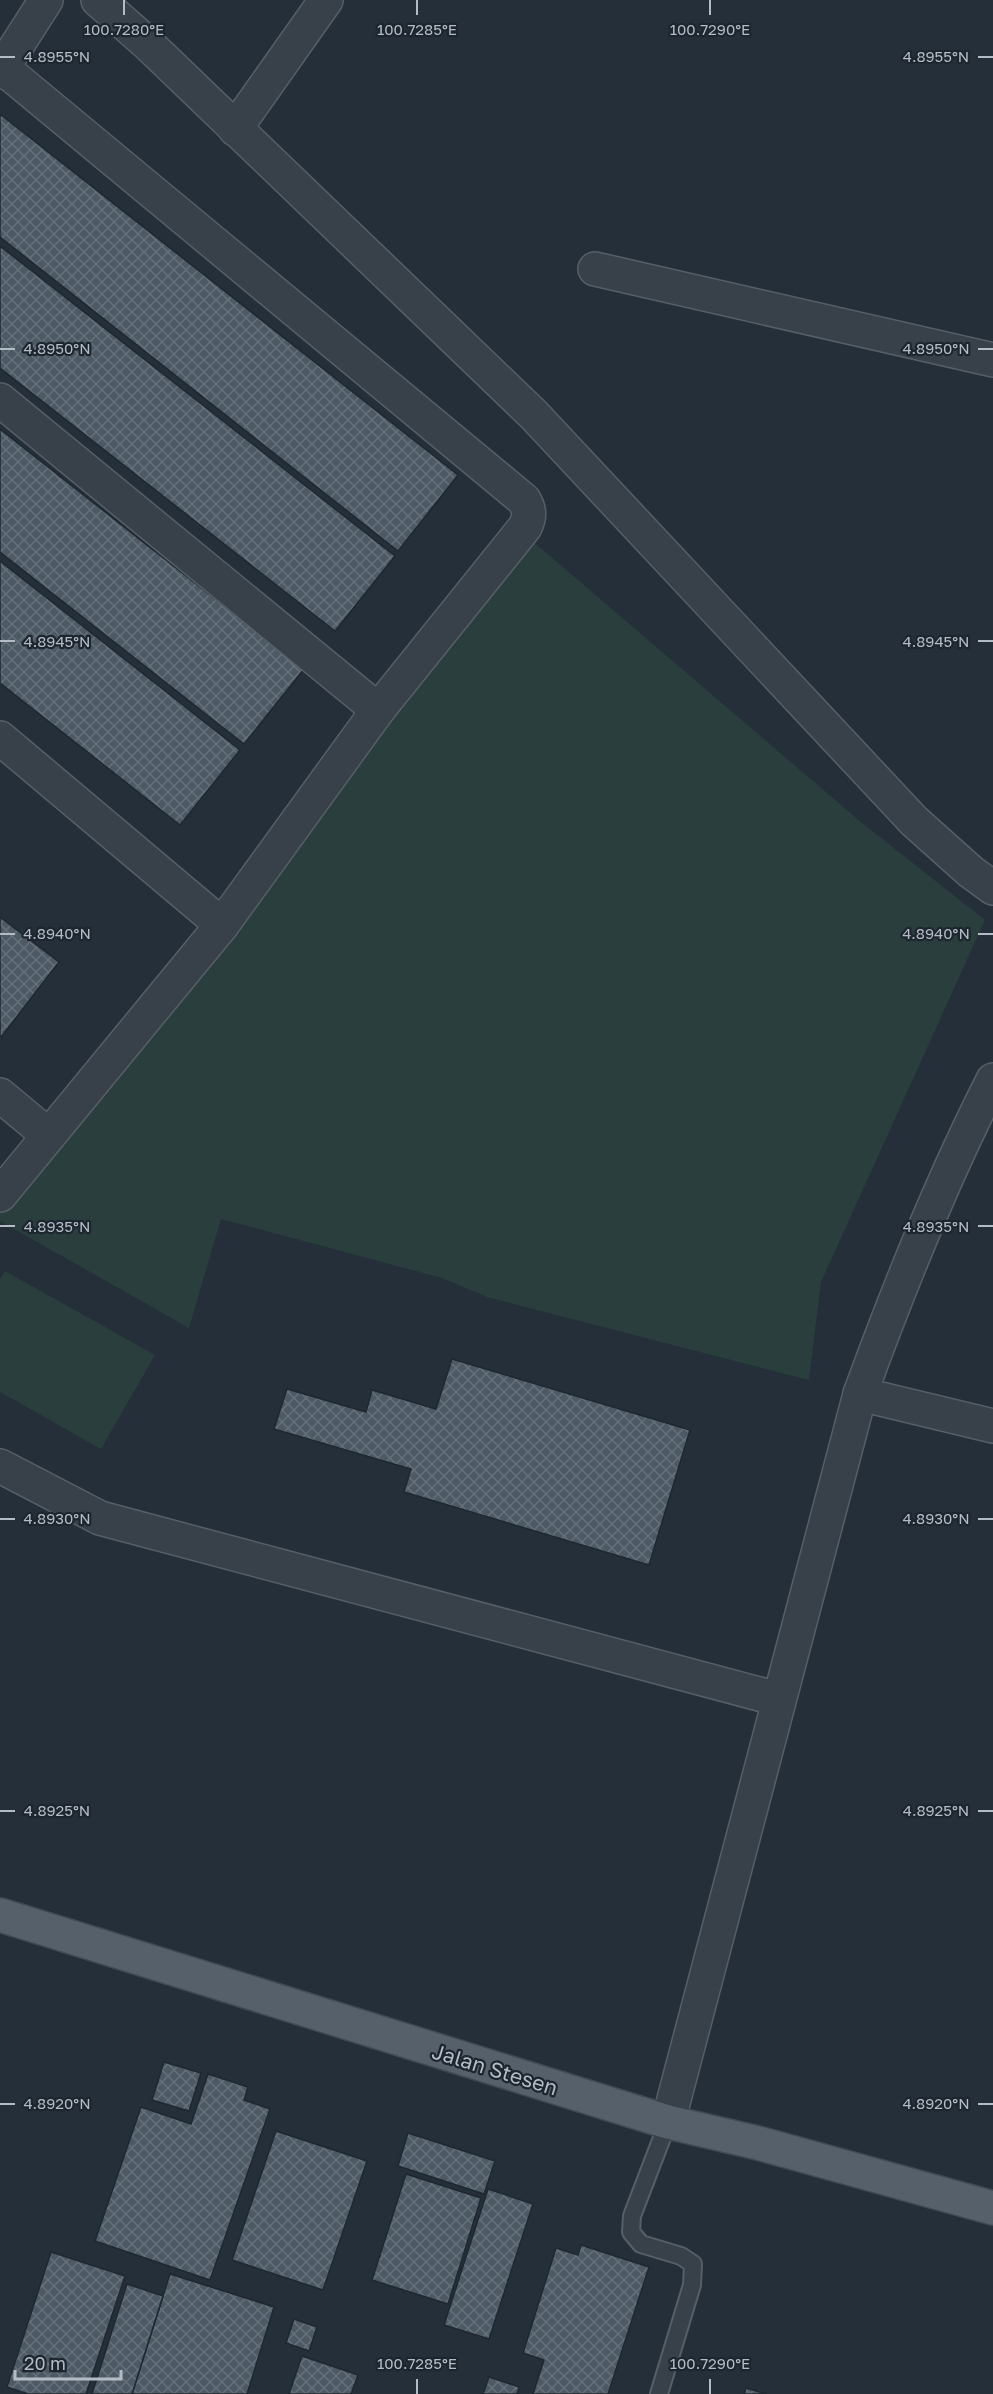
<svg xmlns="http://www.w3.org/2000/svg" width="993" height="2394" font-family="'Golos Text',sans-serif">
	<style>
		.green { fill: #293e3d }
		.building { fill: url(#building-cross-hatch); stroke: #1f2831; stroke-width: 1.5 }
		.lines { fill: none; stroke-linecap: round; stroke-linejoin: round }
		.lane-casing { stroke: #565f68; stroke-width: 20 }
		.street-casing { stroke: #565f68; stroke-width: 36 }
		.primary-casing { stroke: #414a53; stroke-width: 36 }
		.lane { stroke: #38414a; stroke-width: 16 }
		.street { stroke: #38414a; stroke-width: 33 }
		.primary { stroke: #56606a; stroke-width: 33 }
		.ticks { fill: none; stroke: #b3bcc6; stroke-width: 2 }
		.labels { text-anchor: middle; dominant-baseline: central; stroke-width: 4.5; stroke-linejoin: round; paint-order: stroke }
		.street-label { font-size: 21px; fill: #b3bcc6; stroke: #1d262f }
		.ticks-label { font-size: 15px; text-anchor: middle; fill: #b3bcc6; stroke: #1d262f; stroke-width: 4.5; stroke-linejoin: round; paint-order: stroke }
	</style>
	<defs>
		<pattern id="building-cross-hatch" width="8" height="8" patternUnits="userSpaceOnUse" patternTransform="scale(1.5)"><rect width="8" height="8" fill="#4d5a65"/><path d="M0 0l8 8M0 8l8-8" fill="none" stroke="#64707a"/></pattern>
	</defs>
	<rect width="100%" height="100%" fill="#252f39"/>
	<g class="green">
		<polygon points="523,533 861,822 985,920 821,1282 809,1380 487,1297 442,1278 221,1219 189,1328 0,1221 0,1180"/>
		<polygon points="5,1271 155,1355 101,1449 0,1392 0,1279"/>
	</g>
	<g class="building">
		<polygon points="0,114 458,475 398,551 0,237"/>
		<polygon points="0,246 395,556 335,631 0,368"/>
		<polygon points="0,429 304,669 244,744 0,552"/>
		<polygon points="0,561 240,750 180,825 0,683"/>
		<polygon points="0,917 59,962 1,1037 0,1036"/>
		<polygon points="452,1359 690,1430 649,1565 404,1492 411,1469 274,1429 287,1389 366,1412 372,1390 436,1409"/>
		<polygon points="164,2062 201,2073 189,2111 152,2100"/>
		<polygon points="208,2074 248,2087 244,2100 270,2109 210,2280 95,2241 141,2107 191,2124"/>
		<polygon points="276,2131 367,2161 323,2290 232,2260"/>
		<polygon points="408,2133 495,2161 484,2194 398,2166"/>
		<polygon points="406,2174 481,2198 448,2304 372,2280"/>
		<polygon points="488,2189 533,2204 489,2339 444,2325"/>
		<polygon points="581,2245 649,2267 608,2394 533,2394 544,2360 523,2353 556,2248 578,2255"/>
		<polygon points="51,2252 125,2276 86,2394 28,2394 7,2387"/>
		<polygon points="170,2274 274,2307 247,2394 132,2394"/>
		<polygon points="127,2284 163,2296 132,2394 92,2394"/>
		<polygon points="294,2319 317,2327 309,2351 286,2343"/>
		<polygon points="302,2356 358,2375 351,2394 289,2394"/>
		<polygon points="489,2377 519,2387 517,2394 483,2394"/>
		<polygon points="746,2388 766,2394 744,2394"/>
	</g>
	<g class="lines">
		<defs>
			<polyline id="lane" points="659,2394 692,2285 693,2264 681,2256 641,2244 631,2232 632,2216 668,2122"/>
			<g id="street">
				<polyline points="98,0 148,44 534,415 914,821 971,872 993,888"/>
				<polyline points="0,72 46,0"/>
				<polyline points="235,129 326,0"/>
				<polyline points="595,269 993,360"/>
				<polyline points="0,400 378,710"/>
				<polyline points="0,738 222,925"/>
				<polyline points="0,1095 48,1135"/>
				<path d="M 0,1195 L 222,925 L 378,710 L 525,527 C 530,517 530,510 524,500 L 3,68"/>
				<polyline points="860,1394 993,1426"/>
				<polyline points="0,1466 100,1518 778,1699"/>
				<path d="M 668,2122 L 860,1394 C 899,1287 941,1182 993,1080"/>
			</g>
			<polyline id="primary" points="0,1915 668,2122 758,2143 993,2208"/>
		</defs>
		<use href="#lane" class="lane-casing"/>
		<use href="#street" class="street-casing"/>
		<use href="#primary" class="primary-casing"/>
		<use href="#lane" class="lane"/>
		<use href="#street" class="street"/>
		<use href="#primary" class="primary"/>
	</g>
	<path class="ticks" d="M 124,0 L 124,15M 417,0 L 417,15M 710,0 L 710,15M 0,57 L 15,57M 978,57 L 993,57M 0,349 L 15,349M 978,349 L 993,349M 0,641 L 15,641M 978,641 L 993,641M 0,934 L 15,934M 978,934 L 993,934M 0,1226 L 15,1226M 978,1226 L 993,1226M 0,1519 L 15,1519M 978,1519 L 993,1519M 0,1811 L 15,1811M 978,1811 L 993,1811M 0,2104 L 15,2104M 978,2104 L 993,2104M 417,2379 L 417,2394M 710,2379 L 710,2394"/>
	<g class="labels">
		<g class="street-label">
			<text transform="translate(495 2069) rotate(17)">Jalan Stesen</text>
		</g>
	</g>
	<g class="ticks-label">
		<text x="124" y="35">100.7280°E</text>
		<text x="417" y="35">100.7285°E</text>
		<text x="710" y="35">100.7290°E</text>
		<text x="57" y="62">4.8955°N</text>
		<text x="936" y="62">4.8955°N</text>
		<text x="57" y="354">4.8950°N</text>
		<text x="936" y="354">4.8950°N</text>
		<text x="57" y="647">4.8945°N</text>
		<text x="936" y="647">4.8945°N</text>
		<text x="57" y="939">4.8940°N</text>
		<text x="936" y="939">4.8940°N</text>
		<text x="57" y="1232">4.8935°N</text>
		<text x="936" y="1232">4.8935°N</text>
		<text x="57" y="1524">4.8930°N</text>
		<text x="936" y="1524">4.8930°N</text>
		<text x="57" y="1816">4.8925°N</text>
		<text x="936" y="1816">4.8925°N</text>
		<text x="57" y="2109">4.8920°N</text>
		<text x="936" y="2109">4.8920°N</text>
		<text x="417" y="2369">100.7285°E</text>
		<text x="710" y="2369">100.7290°E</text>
	</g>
	<path d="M15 2370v9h106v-9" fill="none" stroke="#b3bcc6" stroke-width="3"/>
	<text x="24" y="2370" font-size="18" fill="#b3bcc6" stroke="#1d262f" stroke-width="4.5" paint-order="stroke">20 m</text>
</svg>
